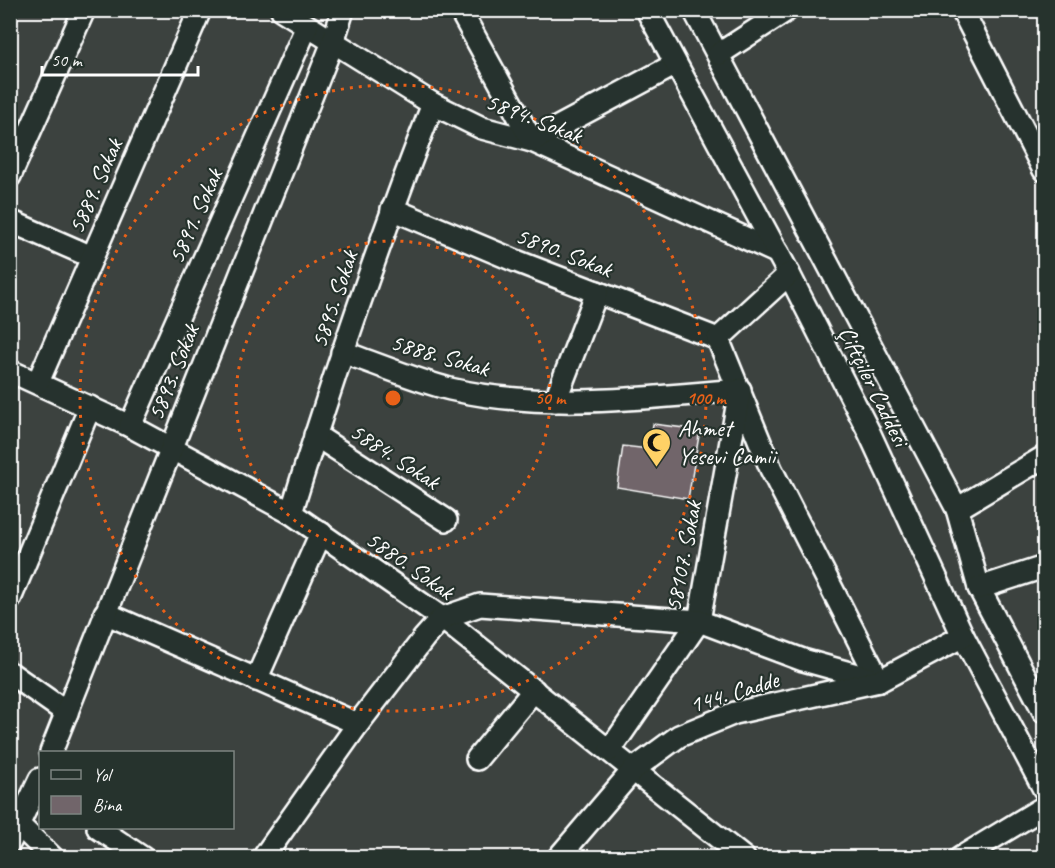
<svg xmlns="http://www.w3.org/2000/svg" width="1055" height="868" font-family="Caveat,sans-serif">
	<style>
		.building { fill: #71656a; stroke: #fff; stroke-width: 1.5 }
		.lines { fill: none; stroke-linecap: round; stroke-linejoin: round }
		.minor-casing { stroke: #fff; stroke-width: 26 }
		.minor { stroke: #26332d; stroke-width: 21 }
		.ring { fill: none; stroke: #e96118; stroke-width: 3; stroke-dasharray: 3 6 }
		.labels { text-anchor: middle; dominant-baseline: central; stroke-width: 4.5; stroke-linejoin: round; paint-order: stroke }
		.street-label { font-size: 24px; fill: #fff; stroke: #26332d }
		.poi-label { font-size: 24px; fill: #fff; stroke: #26332d; text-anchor: start }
		.centre { fill: #e96118; stroke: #26332d; stroke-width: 3 }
		.ring-label { font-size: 18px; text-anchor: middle; font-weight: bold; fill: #e96118; stroke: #26332d; stroke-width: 4.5; stroke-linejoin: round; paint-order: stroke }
	</style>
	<rect width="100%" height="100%" fill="#3c423f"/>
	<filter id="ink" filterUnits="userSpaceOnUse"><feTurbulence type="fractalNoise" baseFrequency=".0167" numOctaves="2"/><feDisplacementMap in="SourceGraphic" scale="12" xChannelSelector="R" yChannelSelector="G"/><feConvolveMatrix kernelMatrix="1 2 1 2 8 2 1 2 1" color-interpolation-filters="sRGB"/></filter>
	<g filter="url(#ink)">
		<polygon class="building" points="653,424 700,430 688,499 617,487 623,446 649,449"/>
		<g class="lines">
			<defs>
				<g id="minor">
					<polyline points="282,10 433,104 482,128 532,141 778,253"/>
					<polyline points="460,10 532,141 674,65"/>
					<polyline points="647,10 789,274 868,430 963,636 1044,789"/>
					<polyline points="694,10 957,509 979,588 1044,712"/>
					<polyline points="962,10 1044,170"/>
					<polyline points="719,54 787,10"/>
					<polyline points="10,176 84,10"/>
					<polyline points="392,209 516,261 718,339"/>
					<polyline points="10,221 92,257"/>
					<polyline points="718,339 771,469 879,681"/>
					<polyline points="718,339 789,274"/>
					<path d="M 342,352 C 378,364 414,380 450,389 C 546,411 644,398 740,390"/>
					<polyline points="10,371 130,426 291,513 442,618 744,858"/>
					<polyline points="38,382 200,10"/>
					<polyline points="555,401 597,292"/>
					<polyline points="130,426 307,26"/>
					<polyline points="315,435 446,520"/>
					<polyline points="957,509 1044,457"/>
					<path d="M 291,513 C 334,374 380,238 433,104"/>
					<polyline points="979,588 1044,567"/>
					<polyline points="10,599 90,407"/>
					<polyline points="105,613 358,724"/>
					<polyline points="10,673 67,713"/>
					<polyline points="256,680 321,533"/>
					<polyline points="610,750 699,621 740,390"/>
					<polyline points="51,752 333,42 343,10"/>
					<polyline points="477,759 534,690"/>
					<polyline points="19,825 53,858"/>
					<polyline points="98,828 143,858"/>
					<polyline points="10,842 40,779"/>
					<polyline points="263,858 358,724 424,638 442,618 480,605 699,621 803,660 879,681"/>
					<polyline points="558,858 634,769 679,736 735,713 879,681 963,636"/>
					<polyline points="960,858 1044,807"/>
				</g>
			</defs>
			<use href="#minor" class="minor-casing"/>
			<use href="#minor" class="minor"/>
		</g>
	</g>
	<g class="ring">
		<circle cx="393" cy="398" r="157"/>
		<circle cx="393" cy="398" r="313"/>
	</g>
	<defs>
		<symbol id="mosque-pin" viewBox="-11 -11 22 30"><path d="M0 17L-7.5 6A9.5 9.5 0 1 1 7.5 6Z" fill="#ffd166" stroke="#26332d"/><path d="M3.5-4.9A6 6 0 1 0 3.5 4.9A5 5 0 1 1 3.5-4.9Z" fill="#111"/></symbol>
	</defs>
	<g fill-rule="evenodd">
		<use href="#mosque-pin" x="640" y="426" width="33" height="45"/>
	</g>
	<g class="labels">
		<g class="street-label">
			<text transform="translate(534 118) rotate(21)">5894. Sokak</text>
			<text transform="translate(95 186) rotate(-66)">5889. Sokak</text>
			<text transform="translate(195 216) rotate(-66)">5891. Sokak</text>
			<text transform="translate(564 252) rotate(21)">5890. Sokak</text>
			<text transform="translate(334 299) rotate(-71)">5895. Sokak</text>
			<text transform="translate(440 355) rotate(16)">5888. Sokak</text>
			<text transform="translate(173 372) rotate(-68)">5893. Sokak</text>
			<text transform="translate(874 386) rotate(64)">Çiftçiler Caddesi</text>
			<text transform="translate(395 456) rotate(33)">5884. Sokak</text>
			<text transform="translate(683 556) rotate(-79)">58107. Sokak</text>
			<text transform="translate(410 565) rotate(35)">5880. Sokak</text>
			<text transform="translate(734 692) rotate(-17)">144. Cadde</text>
		</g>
		<g class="poi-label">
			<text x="678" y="428">Ahmet<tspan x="678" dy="28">Yesevi Camii</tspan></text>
		</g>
	</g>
	<circle cx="393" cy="398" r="9" class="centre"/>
	<g class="ring-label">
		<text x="550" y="404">50 m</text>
		<text x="706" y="404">100 m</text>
	</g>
	<rect width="1055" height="868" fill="none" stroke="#26332d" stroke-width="36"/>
	<rect x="18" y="18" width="1019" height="832" fill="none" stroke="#fff" stroke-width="2" filter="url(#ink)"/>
	<rect x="39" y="751" width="195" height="78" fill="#26332d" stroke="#7d8581" stroke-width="1.5"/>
	<rect x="51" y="770" width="30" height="9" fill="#26332d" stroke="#7d8581" stroke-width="1.5"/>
	<text x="93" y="781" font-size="18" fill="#ffffff">Yol</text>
	<rect x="51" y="796" width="30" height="18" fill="#71656a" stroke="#7d8581" stroke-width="1.5"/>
	<text x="93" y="811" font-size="18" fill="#ffffff">Bina</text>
	<path d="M42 66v9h156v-9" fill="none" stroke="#ffffff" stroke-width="3"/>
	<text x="51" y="66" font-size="18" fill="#ffffff" stroke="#26332d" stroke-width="4.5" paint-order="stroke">50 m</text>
</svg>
